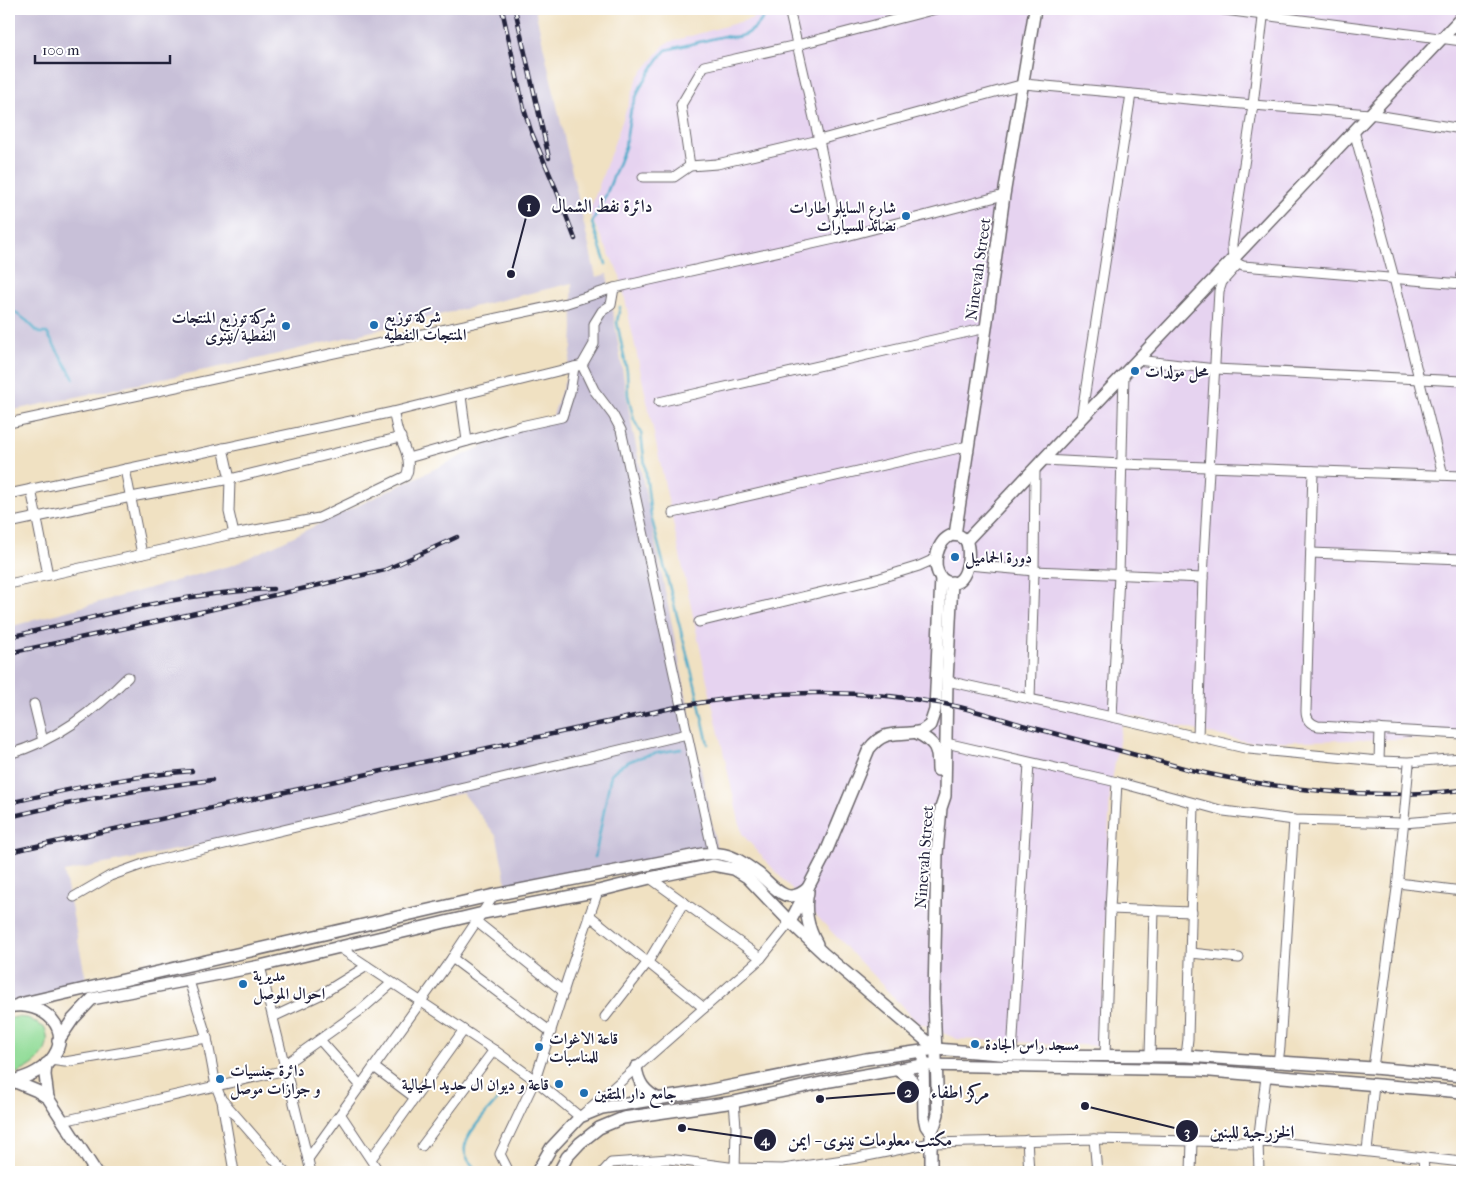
<svg xmlns="http://www.w3.org/2000/svg" width="1471" height="1181" font-family="'IM FELL French Canon',Amiri,serif">
	<style>
		.built { fill: #e6d3f0 }
		.industrial { fill: #c8c0d8 }
		.green { fill: #92dc98; stroke: #5a7f6a }
		.lines { fill: none; stroke-linecap: round; stroke-linejoin: round }
		.stream { stroke: #4aabc9; stroke-width: 2.5 }
		.minor-casing { stroke: #6a656a; stroke-width: 11 }
		.major-casing { stroke: #6a656a; stroke-width: 14 }
		.minor { stroke: #fff; stroke-width: 9 }
		.major { stroke: #fff; stroke-width: 11 }
		.rail-casing { stroke: #22223b; stroke-width: 4.5 }
		.rail { stroke: #fff; stroke-width: 2.5; stroke-dasharray: 8; stroke-linecap: butt }
		.minor-bridge-casing { stroke: #6a656a; stroke-width: 11; stroke-linecap: butt }
		.minor-bridge { stroke: #fff; stroke-width: 9 }
		.poi-dot { fill: #1f6fb2; stroke: #fff; stroke-width: 2 }
		.labels { text-anchor: middle; dominant-baseline: central; stroke-width: 4; stroke-linejoin: round; paint-order: stroke }
		.poi-label { font-size: 16px; font-weight: bold; fill: #22223b; stroke: #fff; text-anchor: start }
		.street-label { font-size: 16px; fill: #22223b; stroke: #fff }
		.leader { fill: none; stroke: #22223b; stroke-width: 2 }
		.callout-dot { fill: #22223b; stroke: #fff; stroke-width: 2 }
		.mark-label { font-size: 15px; text-anchor: middle; font-weight: bold; fill: #fff }
		.callout-label { font-size: 18px; text-anchor: middle; font-weight: bold; fill: #22223b; stroke: #fff; stroke-width: 4; stroke-linejoin: round; paint-order: stroke }
	</style>
	<rect width="100%" height="100%" fill="#fff"/>
	<filter id="ink" filterUnits="userSpaceOnUse"><feTurbulence type="fractalNoise" baseFrequency=".02" numOctaves="2"/><feDisplacementMap in="SourceGraphic" scale="10" xChannelSelector="R" yChannelSelector="G"/><feConvolveMatrix kernelMatrix="1 2 1 2 8 2 1 2 1" color-interpolation-filters="sRGB"/></filter>
	<filter id="wash" filterUnits="userSpaceOnUse"><feTurbulence type="fractalNoise" baseFrequency=".0096" numOctaves="4" result="noise"/><feDisplacementMap in="SourceGraphic" scale="20" xChannelSelector="R" yChannelSelector="G"/><feGaussianBlur stdDeviation="1.12" result="paint"/><feColorMatrix in="noise" values="0 0 0 0 0 0 0 0 0 0 0 0 0 0 0 0 0 1.4 0 .05"/><feComposite in="paint" operator="in"/></filter>
	<g filter="url(#wash)">
		<rect width="100%" height="100%" fill="#f0e1c2"/>
		<polygon class="built" points="752,9 1462,9 1462,738 1248,742 1124,714 1110,791 1101,1046 957,1039 917,1022 794,892 742,834 707,681 620,276 589,213 638,77 666,43 754,18"/>
		<polygon class="industrial" points="9,9 535,9 596,277 607,274 629,411 717,850 508,893 497,837 463,793 64,872 88,989 9,1007 9,627 233,565 535,421 552,418 566,378 572,347 573,328 572,283 253,360 9,411"/>
		<path class="green" d="M 16,1017 L 28,1018 L 45,1028 C 55,1054 31,1069 9,1076 L 9,1019 Z"/>
		<g class="lines">
			<g class="stream">
				<path d="M 606,264 L 592,223 L 606,195 L 625,147 L 631,109 L 640,88 L 659,58 L 666,50 L 724,36 C 747,41 758,27 769,9"/>
				<polyline points="620,307 617,322 627,371 628,395 634,420 641,433 651,516 695,685 708,744"/>
				<polyline points="9,308 27,321 39,333 47,333 74,379"/>
				<path d="M 595,857 L 611,774 C 627,756 659,753 681,749"/>
				<path d="M 480,1172 C 472,1167 463,1156 465,1146 C 467,1132 489,1110 499,1098"/>
			</g>
		</g>
	</g>
	<g filter="url(#ink)">
		<g class="lines">
			<defs>
				<g id="minor">
					<polyline points="789,9 819,140 839,238"/>
					<polyline points="1217,9 1462,41"/>
					<path d="M 1264,9 L 1253,105 L 1232,244 C 1232,254 1232,262 1243,266 L 1462,284"/>
					<polyline points="1354,131 1394,278 1443,475"/>
					<polyline points="690,166 681,105 704,66 797,45 936,9"/>
					<polyline points="643,177 674,177 690,166 717,164 819,140 1024,84 1253,105 1370,114 1462,129"/>
					<polyline points="1461,284 1462,274"/>
					<polyline points="614,288 611,305 602,311 594,324 594,344 582,365 594,390 613,415 621,430 713,853"/>
					<polyline points="1137,360 1215,369 1462,381"/>
					<polyline points="461,396 467,441"/>
					<polyline points="659,402 986,328"/>
					<polyline points="1081,419 1131,94"/>
					<polyline points="9,423 567,303 614,288 839,238 1004,195"/>
					<polyline points="223,448 230,479 401,437"/>
					<polyline points="408,458 521,426 562,417 570,392 574,367"/>
					<polyline points="1043,460 1122,464 1462,476"/>
					<polyline points="125,469 142,554"/>
					<path d="M 1313,471 L 1306,711 C 1306,719 1310,724 1318,726 L 1462,734"/>
					<polyline points="31,489 48,575"/>
					<polyline points="9,494 393,412 582,365"/>
					<polyline points="673,513 968,446"/>
					<polyline points="9,523 131,497 230,479 229,512 234,534"/>
					<polyline points="1311,553 1462,559"/>
					<polyline points="968,565 1034,571 1203,578"/>
					<path d="M 9,584 L 228,535 L 319,518 L 406,476 C 413,461 403,446 398,432 C 396,426 395,418 393,412"/>
					<polyline points="699,622 880,578 919,566 937,558"/>
					<polyline points="947,681 1112,717 1249,749 1379,761 1409,762 1462,758"/>
					<polyline points="1030,699 1034,571 1035,468"/>
					<polyline points="34,704 43,741"/>
					<polyline points="1112,717 1119,575 1124,374"/>
					<polyline points="1198,737 1203,578 1219,291 1222,282 1238,264"/>
					<polyline points="946,743 1117,782 1224,811 1294,820 1404,823 1462,818"/>
					<path d="M 9,754 C 56,741 94,711 128,677"/>
					<polyline points="1379,761 1380,729"/>
					<polyline points="650,878 761,958"/>
					<polyline points="1398,883 1462,891"/>
					<polyline points="74,897 110,876 149,862 687,734"/>
					<polyline points="1110,909 1192,912"/>
					<polyline points="589,915 704,1008"/>
					<polyline points="477,922 564,992"/>
					<polyline points="337,946 494,1050 535,1080 580,1117 761,958 790,922"/>
					<polyline points="1191,953 1239,958"/>
					<polyline points="452,958 551,1032"/>
					<polyline points="260,966 311,1172"/>
					<polyline points="189,981 207,1038 216,1086 222,1101 234,1172"/>
					<polyline points="273,1017 320,995 367,966"/>
					<polyline points="605,1017 648,962 684,902"/>
					<polyline points="320,1040 361,1086"/>
					<polyline points="1012,1055 1029,763"/>
					<polyline points="1150,1055 1154,910"/>
					<polyline points="1105,1056 1110,909 1117,782"/>
					<polyline points="1186,1056 1188,1039 1194,804"/>
					<polyline points="50,1060 65,1062 207,1038"/>
					<polyline points="1278,1063 1280,1047 1294,820"/>
					<polyline points="284,1065 361,1010 392,983"/>
					<polyline points="374,1067 414,1097"/>
					<polyline points="1373,1068 1397,888 1404,819"/>
					<polyline points="223,1101 285,1172"/>
					<polyline points="734,1102 736,1127 735,1171"/>
					<polyline points="341,1115 379,1172"/>
					<polyline points="63,1121 286,1070"/>
					<polyline points="1094,1139 1097,1172"/>
					<polyline points="1027,1140 1029,1172"/>
					<polyline points="422,1146 494,1050"/>
					<polyline points="1367,1151 1374,1085"/>
					<polyline points="1423,1157 1424,1172"/>
					<polyline points="308,1159 452,958 494,895"/>
					<polyline points="371,1159 463,1031"/>
					<polyline points="509,1172 500,1154 535,1080 568,977 598,891"/>
					<polyline points="603,1172 611,1163 669,1159 736,1168 783,1169 857,1158 931,1143 1094,1139 1286,1143 1462,1162"/>
					<polyline points="1191,1172 1192,1141"/>
					<polyline points="1259,1172 1258,1142 1266,1077"/>
				</g>
				<g id="major">
					<path d="M 952,535 L 960,536 L 966,540 C 973,557 965,597 941,578 C 931,564 937,541 952,535 Z"/>
					<polyline points="955,535 986,328 1004,195 1035,9"/>
					<polyline points="966,541 1462,17"/>
					<path d="M 917,733 C 936,743 938,748 938,770"/>
					<path d="M 808,892 C 804,910 808,928 817,944"/>
					<path d="M 790,922 L 824,857 L 869,749 C 886,727 899,737 922,731 L 930,725 L 935,710 L 941,578"/>
					<path d="M 19,1004 L 494,895 L 702,854 C 714,853 725,853 736,859 C 744,863 752,869 759,874 C 775,888 787,907 808,888"/>
					<path d="M 9,1007 C 42,999 77,1030 50,1061 C 39,1073 24,1078 9,1082"/>
					<polyline points="58,1041 73,1019 92,999 260,966 483,913 598,891 650,878 713,865 734,869 747,877 790,922 824,954 936,1049"/>
					<polyline points="923,1059 924,1117 926,1126 931,1133"/>
					<polyline points="46,1064 45,1075 48,1098"/>
					<path d="M 636,1067 C 638,1083 645,1092 659,1099"/>
					<polyline points="896,1069 909,1077 923,1095"/>
					<polyline points="13,1081 37,1091 48,1098 96,1172"/>
					<polyline points="537,1172 551,1148 580,1117 602,1108 706,1091 866,1059 936,1049 1012,1055 1186,1056 1373,1068 1462,1076"/>
					<polyline points="559,1172 567,1157 580,1143 599,1128 623,1118 734,1102 830,1081 923,1065 1199,1070 1462,1092"/>
					<polyline points="931,1172 931,1133 935,1124 938,1114 934,999 935,950 937,854 941,808 945,796 947,681 952,582"/>
				</g>
			</defs>
			<use href="#minor" class="minor-casing"/>
			<use href="#major" class="major-casing"/>
			<use href="#minor" class="minor"/>
			<use href="#major" class="major"/>
			<defs>
				<g id="rail">
					<polyline points="502,9 524,109 531,131 556,189 575,239"/>
					<polyline points="515,9 549,158"/>
					<path d="M 9,637 C 96,617 183,592 273,589"/>
					<polyline points="9,653 187,615 385,570 457,537"/>
					<path d="M 9,803 C 69,789 130,776 192,771"/>
					<path d="M 9,817 C 76,801 143,788 212,780"/>
					<path d="M 9,852 L 681,706 C 767,690 859,688 945,704 C 972,709 999,718 1026,726 C 1080,740 1133,754 1187,769 C 1276,790 1371,800 1462,790"/>
				</g>
			</defs>
			<use href="#rail" class="rail-casing"/>
			<use href="#rail" class="rail"/>
			<defs>
				<polyline id="minor-bridge" points="1404,819 1409,764"/>
			</defs>
			<use href="#minor-bridge" class="minor-bridge-casing"/>
			<use href="#minor-bridge" class="minor-bridge"/>
		</g>
	</g>
	<g class="poi-dot">
		<circle cx="906" cy="216" r="5"/>
		<circle cx="374" cy="325" r="5"/>
		<circle cx="286" cy="326" r="5"/>
		<circle cx="1135" cy="371" r="5"/>
		<circle cx="955" cy="557" r="5"/>
		<circle cx="243" cy="984" r="5"/>
		<circle cx="975" cy="1044" r="5"/>
		<circle cx="539" cy="1047" r="5"/>
		<circle cx="220" cy="1079" r="5"/>
		<circle cx="559" cy="1084" r="5"/>
		<circle cx="584" cy="1093" r="5"/>
	</g>
	<g class="labels">
		<g class="poi-label">
			<text x="896" y="207" text-anchor="end">شارع السايلو اطارات<tspan x="896" dy="18">نضائد للسيارات</tspan></text>
			<text x="384" y="316">شركة توزيع<tspan x="384" dy="18">المنتجات النفطيه</tspan></text>
			<text x="276" y="317" text-anchor="end">شركة توزيع المنتجات<tspan x="276" dy="18">النفطية /نينوى</tspan></text>
			<text x="1145" y="371">محل مولدات</text>
			<text x="965" y="557">دورة الحماميل</text>
			<text x="253" y="975">مديرية<tspan x="253" dy="18">احوال الموصل</tspan></text>
			<text x="549" y="1038">قاعة الاغوات<tspan x="549" dy="18">للمناسبات</tspan></text>
			<text x="985" y="1044">مسجد راس الجادة</text>
			<text x="230" y="1070">دائرة جنسيات<tspan x="230" dy="18">و جوازات موصل</tspan></text>
			<text x="549" y="1084" text-anchor="end">قاعة و ديوان ال حديد الحيالية</text>
			<text x="594" y="1093">جامع دار المتقين</text>
		</g>
		<g class="street-label">
			<text transform="translate(978 269) rotate(-82)">Ninevah Street</text>
			<text transform="translate(924 857) rotate(-86)">Ninevah Street</text>
		</g>
	</g>
	<path class="leader" d="M511 274L529 206M820 1099L908 1092M1085 1106L1187 1131M682 1128L765 1140"/>
	<g class="callout-dot">
		<circle cx="511" cy="274" r="5"/>
		<circle cx="820" cy="1099" r="5"/>
		<circle cx="1085" cy="1106" r="5"/>
		<circle cx="682" cy="1128" r="5"/>
		<circle cx="529" cy="206" r="12"/>
		<circle cx="908" cy="1092" r="12"/>
		<circle cx="1187" cy="1131" r="12"/>
		<circle cx="765" cy="1140" r="12"/>
	</g>
	<g class="mark-label">
		<text x="529" y="211">1</text>
		<text x="908" y="1097">2</text>
		<text x="1187" y="1137">3</text>
		<text x="765" y="1145">4</text>
	</g>
	<g class="callout-label">
		<text x="602" y="212">دائرة نفط الشمال</text>
		<text x="960" y="1098">مركز اطفاء</text>
		<text x="1252" y="1138">الخزرجية للبنين</text>
		<text x="870" y="1146">مكتب معلومات نينوى - ايمن</text>
	</g>
	<rect width="1471" height="1181" fill="none" stroke="#fff" stroke-width="30"/>
	<path d="M35 55v8h135v-8" fill="none" stroke="#22223b" stroke-width="2.5"/>
	<text x="42" y="55" font-size="15" fill="#22223b" stroke="#ffffff" stroke-width="4" paint-order="stroke">100 m</text>
</svg>
